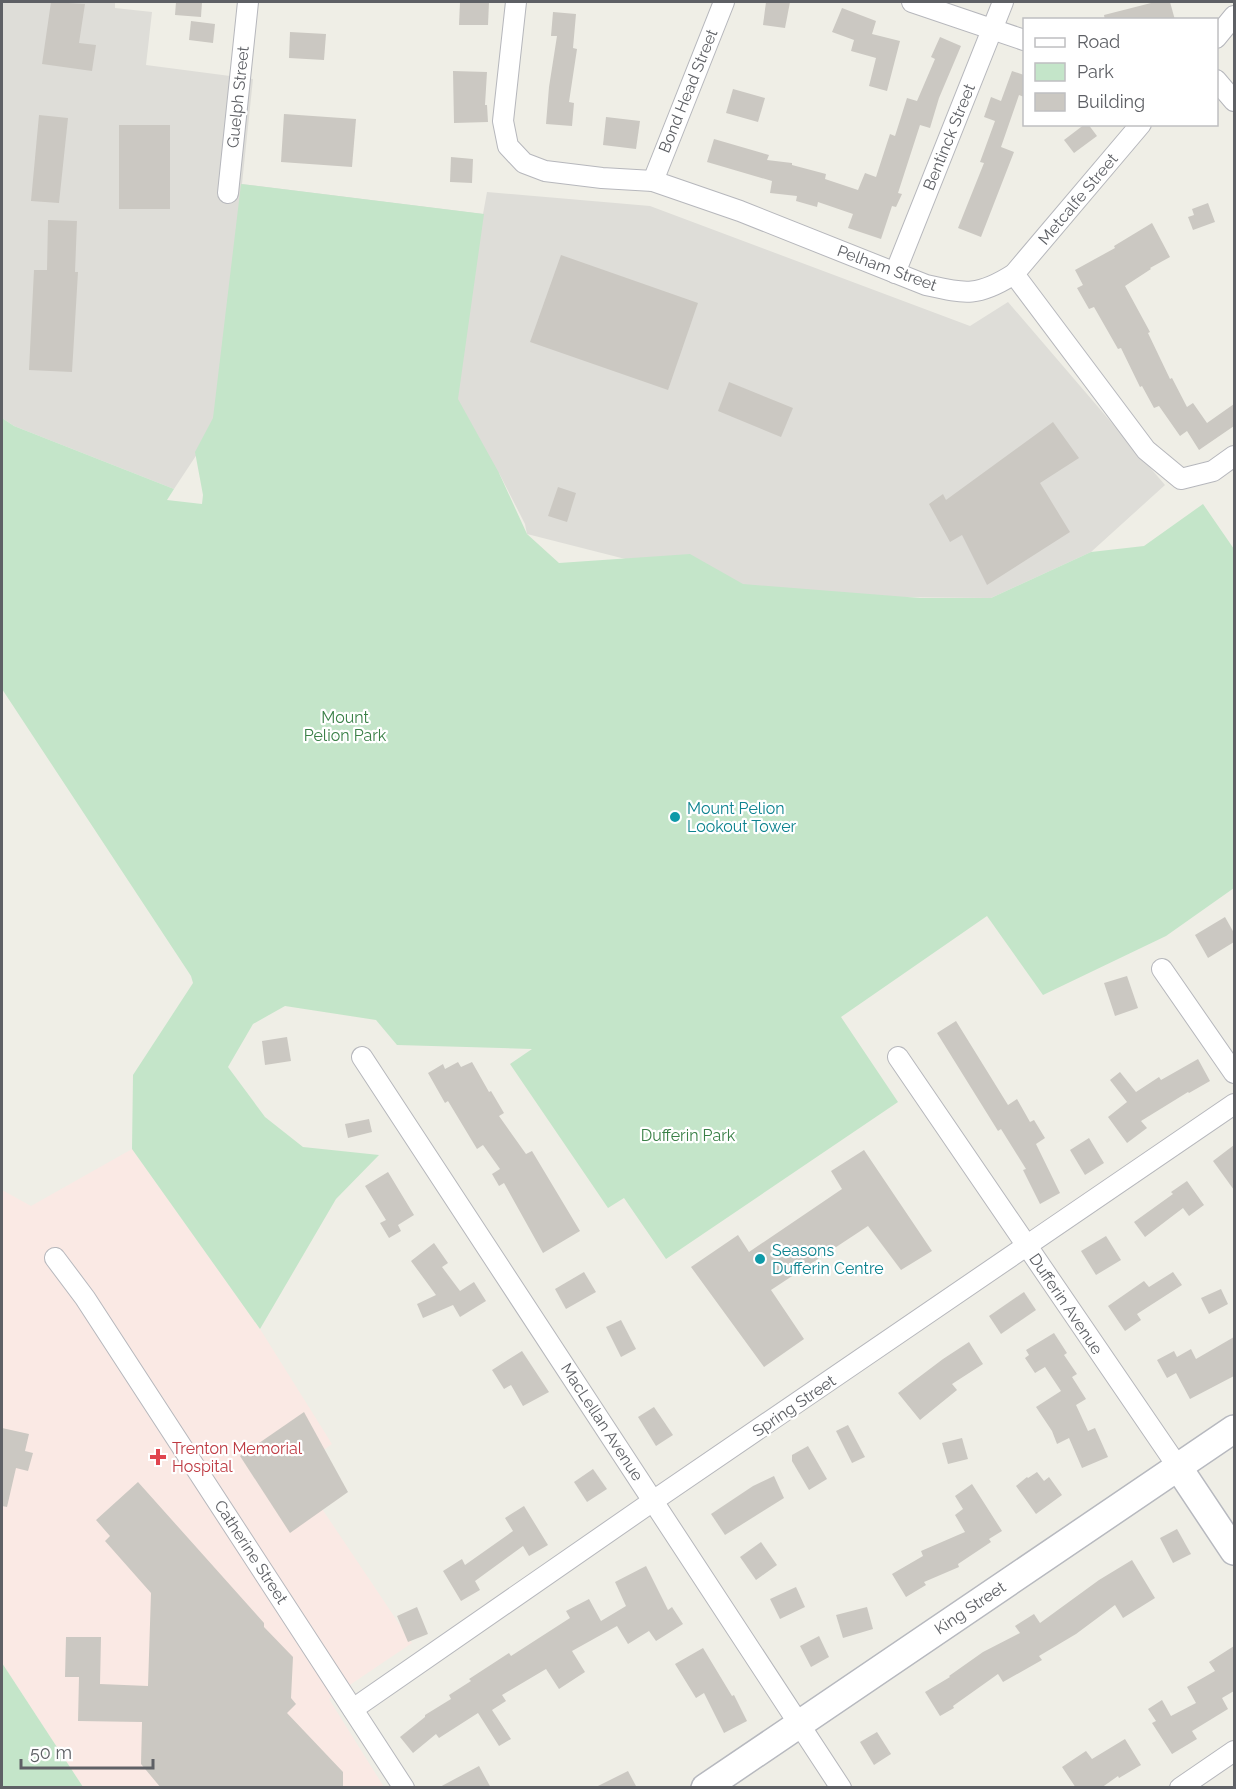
<svg xmlns="http://www.w3.org/2000/svg" width="1236" height="1789" font-family="Raleway,sans-serif">
	<style>
		.industrial { fill: #deddd8 }
		.medical { fill: #fae9e4 }
		.green { fill: #c4e5c9 }
		.building { fill: #cbc8c2 }
		.lines { fill: none; stroke-linecap: round; stroke-linejoin: round }
		.street-casing { stroke: #b6b7bc; stroke-width: 22 }
		.secondary-casing { stroke: #b7b9bf; stroke-width: 30 }
		.street { stroke: #fff; stroke-width: 20 }
		.secondary { stroke: #fff; stroke-width: 27 }
		.culture-dot { fill: #0f9aa8; stroke: #fff; stroke-width: 2 }
		.health-dot { fill: #e0444e; stroke: #fff; stroke-width: 2 }
		.labels { text-anchor: middle; dominant-baseline: central; stroke-width: 4.5; stroke-linejoin: round; paint-order: stroke }
		.street-label { font-size: 16px; fill: #5e6065; stroke: #fff }
		.park-label { font-size: 16px; fill: #3a8047; stroke: #fff }
		.culture-label { font-size: 16px; fill: #0d838f; stroke: #fff; text-anchor: start }
		.health-label { font-size: 16px; fill: #be3a42; stroke: #fff; text-anchor: start }
	</style>
	<rect width="100%" height="100%" fill="#efeee6"/>
	<polygon class="industrial" points="2,2 115,2 115,8 152,12 146,65 253,79 242,184 483,214 487,192 650,206 970,326 1008,302 1165,485 1091,552 991,598 771,596 527,534 525,524 499,473 211,433 174,489 14,426 2,418"/>
	<polygon class="medical" points="132,1149 260,1329 332,1444 296,1470 412,1643 329,1699 384,1787 83,1787 2,1663 2,1190 31,1206"/>
	<g class="green">
		<polygon points="241,184 484,214 458,399 499,473 527,534 559,563 690,554 743,584 920,598 991,598 1091,552 1144,546 1203,504 1234,549 1234,888 1166,936 1043,995 987,916 841,1017 898,1102 666,1259 624,1198 608,1208 510,1064 532,1049 397,1045 376,1020 285,1006 253,1024 228,1067 265,1117 303,1147 379,1155 336,1199 260,1329 132,1149 133,1075 193,983 191,976 2,689 2,418 14,426 174,489 167,500 202,504 203,495 195,452 213,418"/>
		<polygon points="2,1663 83,1787 2,1787"/>
	</g>
	<g class="building">
		<polygon points="51,2 85,4 79,43 96,45 92,71 42,64"/>
		<polygon points="176,2 202,2 201,17 175,15"/>
		<polygon points="460,2 489,2 488,25 459,25"/>
		<polygon points="766,2 790,2 785,28 763,25"/>
		<polygon points="1155,2 1170,2 1175,20 1105,20 1104,15"/>
		<polygon points="842,8 876,21 872,34 900,41 887,91 869,86 876,58 851,51 854,40 832,32"/>
		<polygon points="553,12 576,14 573,48 577,49 569,102 574,103 572,126 546,124 549,87 557,36 551,36"/>
		<polygon points="191,21 215,24 213,43 189,40"/>
		<polygon points="290,32 326,34 324,60 289,58"/>
		<polygon points="940,37 961,46 939,98 930,128 920,125 898,193 902,194 896,207 892,206 881,239 848,228 853,214 818,202 817,207 796,201 797,196 770,193 772,181 707,162 714,139 769,155 767,160 792,163 792,165 826,174 825,179 858,190 865,173 876,177 890,134 895,136 907,98 917,101 935,59 931,57"/>
		<polygon points="453,71 487,72 485,105 487,105 488,122 454,123"/>
		<polygon points="1012,71 1024,75 1024,97 1019,95 1001,147 1014,152 981,237 958,228 984,163 980,162 995,121 984,117 991,97 1001,101"/>
		<polygon points="733,89 765,98 758,122 726,113"/>
		<polygon points="284,114 356,119 352,167 281,162"/>
		<polygon points="39,115 68,118 59,203 31,201"/>
		<polygon points="606,117 640,121 636,149 603,145"/>
		<polygon points="1085,124 1088,124 1097,136 1074,153 1064,140"/>
		<rect x="119" y="125" width="51" height="84"/>
		<polygon points="451,157 473,159 472,183 450,182"/>
		<polygon points="1208,203 1215,222 1193,230 1188,217 1194,215 1192,209"/>
		<polygon points="48,220 77,221 75,272 78,272 72,372 29,370 34,270 47,270"/>
		<polygon points="1152,223 1170,257 1150,268 1151,269 1125,286 1150,332 1148,333 1170,379 1172,378 1187,407 1193,403 1207,423 1234,404 1234,426 1199,450 1187,431 1180,436 1159,406 1154,408 1142,386 1140,387 1121,348 1118,349 1094,307 1089,309 1077,288 1083,285 1075,270 1115,248 1114,246"/>
		<polygon points="561,255 698,303 668,390 530,342"/>
		<polygon points="729,382 793,408 781,437 718,411"/>
		<polygon points="1053,422 1079,458 1040,483 1070,532 987,585 962,535 950,542 929,504 943,494 946,500"/>
		<polygon points="558,487 576,493 567,522 548,516"/>
		<polygon points="1225,917 1234,933 1234,942 1208,958 1195,935"/>
		<polygon points="1127,976 1138,1008 1115,1016 1104,983"/>
		<polygon points="956,1021 1008,1105 1017,1099 1030,1122 1034,1120 1045,1138 1036,1144 1060,1193 1040,1204 1023,1170 1026,1169 1001,1129 998,1131 937,1033"/>
		<polygon points="287,1037 291,1061 265,1065 262,1041"/>
		<polygon points="1198,1059 1210,1081 1189,1093 1188,1092 1141,1121 1147,1128 1127,1143 1108,1117 1127,1102 1110,1080 1120,1072 1136,1092 1159,1077 1161,1080"/>
		<polygon points="458,1062 461,1067 472,1062 489,1092 491,1091 504,1113 499,1116 526,1154 532,1151 580,1231 543,1253 504,1183 499,1186 492,1174 500,1169 483,1145 477,1149 448,1101 445,1103 428,1073 443,1064 445,1069"/>
		<polygon points="369,1119 372,1132 348,1138 345,1124"/>
		<polygon points="1089,1138 1104,1163 1085,1175 1070,1150"/>
		<polygon points="1234,1145 1234,1190 1213,1161"/>
		<polygon points="864,1150 932,1251 901,1270 868,1226 771,1290 804,1339 764,1367 691,1267 738,1235 749,1252 842,1189 831,1171"/>
		<polygon points="388,1172 414,1215 398,1225 401,1231 389,1238 380,1223 386,1220 365,1186"/>
		<polygon points="1187,1181 1204,1205 1189,1216 1183,1208 1145,1237 1134,1222 1173,1194 1171,1192"/>
		<polygon points="1106,1236 1121,1260 1096,1275 1081,1251"/>
		<polygon points="434,1243 448,1263 442,1267 460,1291 474,1282 486,1301 460,1317 453,1305 423,1318 417,1304 436,1295 411,1261"/>
		<polygon points="584,1272 596,1292 566,1309 555,1289"/>
		<polygon points="1173,1272 1182,1285 1137,1314 1141,1320 1125,1331 1108,1306 1144,1281 1149,1287"/>
		<polygon points="1221,1289 1228,1304 1209,1314 1201,1298"/>
		<polygon points="1024,1292 1036,1310 1001,1334 989,1316"/>
		<polygon points="621,1320 636,1349 621,1357 606,1327"/>
		<polygon points="1054,1333 1067,1353 1064,1355 1077,1374 1072,1377 1086,1399 1076,1405 1088,1431 1095,1428 1108,1457 1082,1468 1069,1438 1057,1444 1052,1431 1036,1407 1061,1391 1045,1367 1035,1373 1025,1358 1029,1355 1026,1350"/>
		<polygon points="1234,1337 1234,1376 1190,1399 1176,1373 1167,1378 1157,1360 1174,1351 1177,1357 1191,1349 1196,1359"/>
		<polygon points="969,1342 983,1364 952,1384 957,1390 920,1420 898,1393 943,1359"/>
		<polygon points="522,1351 549,1392 523,1406 511,1385 504,1389 492,1370"/>
		<polygon points="654,1407 673,1435 656,1446 638,1417"/>
		<polygon points="304,1412 348,1492 290,1533 240,1456"/>
		<polygon points="848,1425 865,1457 852,1463 836,1431"/>
		<polygon points="2,1428 29,1434 25,1451 33,1453 28,1471 16,1468 7,1507 2,1506"/>
		<polygon points="962,1438 968,1459 948,1464 942,1443"/>
		<polygon points="808,1446 827,1479 809,1490 792,1461 792,1455"/>
		<polygon points="593,1469 607,1489 587,1502 574,1482"/>
		<polygon points="1037,1472 1044,1481 1049,1477 1062,1495 1036,1514 1016,1486 1027,1477 1028,1478"/>
		<polygon points="774,1476 784,1498 725,1535 711,1514 753,1486"/>
		<polygon points="138,1482 264,1623 264,1627 293,1657 291,1698 296,1704 287,1713 343,1772 343,1788 161,1788 141,1764 142,1722 78,1721 79,1677 65,1677 66,1637 101,1637 100,1684 148,1686 151,1593 105,1541 110,1536 96,1520"/>
		<polygon points="972,1484 1002,1531 989,1539 991,1542 958,1564 959,1567 924,1582 926,1585 906,1597 892,1574 923,1556 921,1551 965,1532 955,1515 963,1509 955,1496"/>
		<polygon points="524,1506 548,1545 529,1556 523,1546 475,1581 480,1590 461,1601 443,1571 462,1559 465,1565 513,1531 505,1518"/>
		<polygon points="1177,1529 1191,1554 1173,1563 1160,1538"/>
		<polygon points="761,1542 777,1565 756,1580 740,1557"/>
		<polygon points="1132,1560 1155,1598 1123,1618 1115,1605 1076,1634 1039,1656 1042,1660 1003,1682 998,1674 953,1706 954,1708 940,1716 925,1692 950,1677 949,1676 983,1652 1020,1633 1015,1626 1034,1614 1040,1623 1099,1580"/>
		<polygon points="646,1566 668,1610 672,1607 683,1624 656,1641 649,1631 628,1644 617,1626 572,1651 585,1672 559,1689 546,1669 502,1695 506,1701 492,1710 511,1739 499,1746 478,1713 439,1738 436,1734 413,1753 400,1737 425,1717 425,1715 451,1699 449,1695 471,1681 469,1679 509,1653 511,1656 570,1618 566,1611 589,1599 601,1621 626,1606 615,1582"/>
		<polygon points="796,1587 805,1607 780,1619 770,1599"/>
		<polygon points="417,1607 428,1634 408,1642 397,1616"/>
		<polygon points="867,1607 873,1629 843,1638 836,1615"/>
		<polygon points="819,1636 829,1657 811,1667 800,1646"/>
		<polygon points="1234,1646 1234,1691 1222,1698 1228,1709 1192,1731 1197,1739 1172,1754 1152,1723 1156,1721 1148,1709 1162,1700 1171,1716 1196,1703 1187,1687 1215,1671 1209,1662"/>
		<polygon points="703,1648 732,1696 734,1695 747,1721 724,1733 704,1693 696,1698 675,1664"/>
		<polygon points="877,1732 891,1754 874,1765 860,1742"/>
		<polygon points="1125,1739 1141,1765 1119,1778 1118,1776 1101,1788 1076,1788 1062,1767 1086,1751 1092,1759"/>
		<polygon points="479,1766 491,1788 438,1788"/>
		<polygon points="628,1771 637,1788 594,1788"/>
	</g>
	<g class="lines">
		<defs>
			<g id="street">
				<path d="M 516,2 L 503,121 L 508,146 L 524,163 L 545,171 L 602,178 L 653,181 L 740,211 L 926,285 C 966,294 978,297 1014,274 L 1141,124"/>
				<polyline points="912,2 1024,40"/>
				<polyline points="1216,38 1234,16"/>
				<polyline points="1216,80 1234,101"/>
				<polyline points="653,181 724,2"/>
				<polyline points="228,193 248,2"/>
				<polyline points="895,273 1003,2"/>
				<polyline points="1014,274 1146,450 1181,479 1213,471 1234,456"/>
				<polyline points="1162,969 1234,1073"/>
				<polyline points="362,1057 841,1788"/>
				<polyline points="898,1057 1178,1467"/>
				<polyline points="55,1258 85,1298 404,1788"/>
				<polyline points="353,1709 653,1501 1234,1104"/>
				<polyline points="1180,1788 1234,1751"/>
			</g>
			<g id="secondary">
				<polyline points="1178,1467 1234,1551"/>
				<polyline points="705,1788 1234,1429"/>
			</g>
		</defs>
		<use href="#street" class="street-casing"/>
		<use href="#secondary" class="secondary-casing"/>
		<use href="#street" class="street"/>
		<use href="#secondary" class="secondary"/>
	</g>
	<g class="culture-dot">
		<circle cx="675" cy="817" r="6"/>
		<circle cx="760" cy="1259" r="6"/>
	</g>
	<path class="health-dot" d="M155 1448h6v6h6v6h-6v6h-6v-6h-6v-6h6z"/>
	<g class="labels">
		<g class="street-label">
			<text transform="translate(688 91) rotate(-68)">Bond Head Street</text>
			<text transform="translate(238 97) rotate(-84)">Guelph Street</text>
			<text transform="translate(949 137) rotate(-68)">Bentinck Street</text>
			<text transform="translate(1078 199) rotate(-50)">Metcalfe Street</text>
			<text transform="translate(887 268) rotate(20)">Pelham Street</text>
			<text transform="translate(1066 1304) rotate(56)">Dufferin Avenue</text>
			<text transform="translate(794 1406) rotate(-34)">Spring Street</text>
			<text transform="translate(602 1422) rotate(57)">MacLellan Avenue</text>
			<text transform="translate(251 1552) rotate(57)">Catherine Street</text>
			<text transform="translate(970 1608) rotate(-34)">King Street</text>
		</g>
		<g class="park-label">
			<text x="345" y="717">Mount<tspan x="345" dy="18">Pelion Park</tspan></text>
			<text x="688" y="1135">Dufferin Park</text>
		</g>
		<g class="culture-label">
			<text x="687" y="808">Mount Pelion<tspan x="687" dy="18">Lookout Tower</tspan></text>
			<text x="772" y="1250">Seasons<tspan x="772" dy="18">Dufferin Centre</tspan></text>
		</g>
		<g class="health-label">
			<text x="172" y="1448">Trenton Memorial<tspan x="172" dy="18">Hospital</tspan></text>
		</g>
	</g>
	<rect width="1236" height="1789" fill="none" stroke="#5e6065" stroke-width="6"/>
	<rect x="1023" y="18" width="195" height="108" fill="#ffffff" stroke="#bfbfc1" stroke-width="1.5"/>
	<rect x="1035" y="38" width="30" height="9" fill="#ffffff" stroke="#bfbfc1" stroke-width="1.5"/>
	<text x="1077" y="48" font-size="18" fill="#5e6065">Road</text>
	<rect x="1035" y="63" width="30" height="18" fill="#c4e5c9" stroke="#bfbfc1" stroke-width="1.5"/>
	<text x="1077" y="78" font-size="18" fill="#5e6065">Park</text>
	<rect x="1035" y="93" width="30" height="18" fill="#cbc8c2" stroke="#bfbfc1" stroke-width="1.5"/>
	<text x="1077" y="108" font-size="18" fill="#5e6065">Building</text>
	<path d="M21 1759v9h132v-9" fill="none" stroke="#5e6065" stroke-width="3"/>
	<text x="30" y="1759" font-size="18" fill="#5e6065" stroke="#ffffff" stroke-width="4.5" paint-order="stroke">50 m</text>
</svg>
